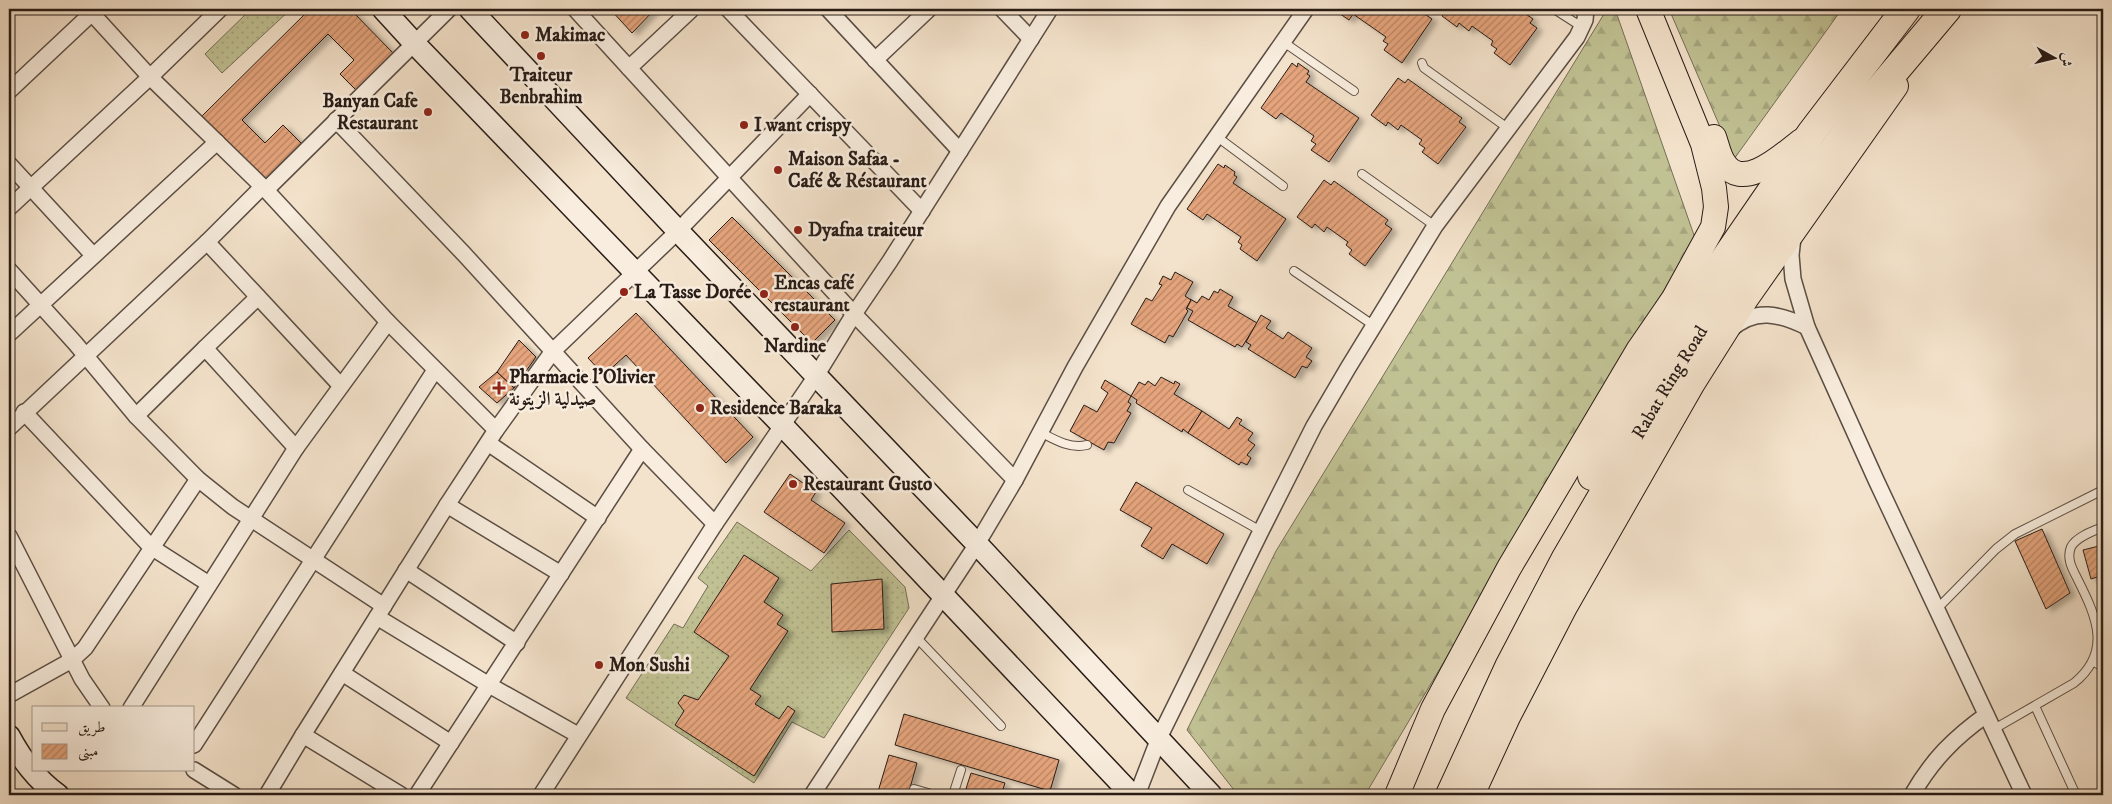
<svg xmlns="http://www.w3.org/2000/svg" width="2112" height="804" font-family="'IM FELL DW Pica',Amiri,serif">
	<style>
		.grass { fill: url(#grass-dots); stroke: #746f56 }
		.forest { fill: url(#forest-firs); stroke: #746f56 }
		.building { fill: url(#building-hatch); stroke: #281c17; filter: url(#shadow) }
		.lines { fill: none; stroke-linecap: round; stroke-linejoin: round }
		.lane-casing { stroke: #5b4e44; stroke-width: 10 }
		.street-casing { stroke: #5b4e44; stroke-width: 18 }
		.secondary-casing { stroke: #281c17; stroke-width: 24 }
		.primary-casing { stroke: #281c17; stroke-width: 26 }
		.highway-casing { stroke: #281c17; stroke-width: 30 }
		.lane { stroke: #f8edde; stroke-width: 8 }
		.street { stroke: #f8edde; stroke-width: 15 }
		.secondary { stroke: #f8edde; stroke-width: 21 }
		.primary { stroke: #f4e3cc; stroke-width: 24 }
		.highway { stroke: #f4e3cc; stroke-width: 28 }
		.poi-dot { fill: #8f2418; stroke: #f8edde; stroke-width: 2 }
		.labels { text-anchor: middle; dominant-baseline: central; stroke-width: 5; stroke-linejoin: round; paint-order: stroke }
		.poi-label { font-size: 19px; font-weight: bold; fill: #281c17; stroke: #f8edde; text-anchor: start }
		.street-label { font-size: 19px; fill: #281c17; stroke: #f8edde }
	</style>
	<defs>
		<pattern id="grass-dots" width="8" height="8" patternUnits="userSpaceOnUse" patternTransform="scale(1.25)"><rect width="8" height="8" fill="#c1c294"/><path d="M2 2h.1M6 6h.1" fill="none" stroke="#a6a67f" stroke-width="1.8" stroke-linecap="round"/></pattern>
		<pattern id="forest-firs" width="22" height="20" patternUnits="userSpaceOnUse" patternTransform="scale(1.25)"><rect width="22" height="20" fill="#c1c294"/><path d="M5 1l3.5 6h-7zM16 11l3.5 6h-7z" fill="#a6a67f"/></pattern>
		<pattern id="building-hatch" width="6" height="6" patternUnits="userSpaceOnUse" patternTransform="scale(1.25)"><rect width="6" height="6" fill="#e5a47c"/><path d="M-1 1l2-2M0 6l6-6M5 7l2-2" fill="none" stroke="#ba8565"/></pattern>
		<filter id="shadow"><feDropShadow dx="5.5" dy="3" stdDeviation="2.5" flood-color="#0004"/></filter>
	</defs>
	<rect width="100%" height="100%" fill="#f4e3cc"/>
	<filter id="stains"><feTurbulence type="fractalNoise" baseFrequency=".004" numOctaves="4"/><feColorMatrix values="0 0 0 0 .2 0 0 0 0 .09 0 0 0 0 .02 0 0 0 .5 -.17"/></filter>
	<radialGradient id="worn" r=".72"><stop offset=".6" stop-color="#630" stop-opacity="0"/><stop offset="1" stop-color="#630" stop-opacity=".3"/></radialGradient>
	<g class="grass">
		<polygon points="251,9 291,9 222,73 205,54"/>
		<polygon points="737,522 811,571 849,530 905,587 909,608 824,738 792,722 754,783 626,698 674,624 683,628 708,586 698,578"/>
	</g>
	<g class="forest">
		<polygon points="1607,9 1615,9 1695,238 1365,795 1238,795 1187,730 1276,551"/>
		<polygon points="1669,9 1842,9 1734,159"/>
	</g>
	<g class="building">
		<polygon points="310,9 350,9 393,53 356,90 340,74 354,60 328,34 242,120 265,143 283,125 303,145 266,182 202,116"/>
		<polygon points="610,9 655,9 632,33"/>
		<polygon points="1333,9 1417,9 1432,19 1402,63 1384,50 1388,44 1383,41 1386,37 1353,14 1349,20"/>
		<polygon points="1447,9 1519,9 1533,19 1530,23 1537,28 1510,65 1494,53 1497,49 1491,45 1493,41 1472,26 1469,31 1459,23 1457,27 1442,16"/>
		<polygon points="1292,63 1297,67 1298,63 1309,71 1307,74 1310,76 1306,82 1359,118 1329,162 1311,150 1316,144 1311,141 1314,136 1281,113 1276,119 1261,108"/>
		<polygon points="1398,78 1405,83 1408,79 1462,118 1459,122 1466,127 1438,164 1422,152 1425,148 1419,144 1422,140 1401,125 1398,130 1388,122 1386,126 1371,115"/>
		<polygon points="1218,164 1224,168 1225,165 1235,172 1234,175 1237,177 1233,183 1286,219 1257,261 1240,249 1242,245 1238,242 1241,237 1207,214 1203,220 1187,209"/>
		<polygon points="1324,180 1331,185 1334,181 1388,220 1385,224 1392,229 1365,266 1349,254 1352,250 1346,245 1348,242 1327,227 1324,232 1315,224 1312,228 1297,217"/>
		<polygon points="732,217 835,320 812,343 709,240"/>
		<polygon points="1175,272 1193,282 1185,296 1191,300 1186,309 1188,311 1173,337 1169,335 1165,343 1131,324 1146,298 1152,301 1162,285 1159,284 1163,276 1171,280"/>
		<polygon points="1220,289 1233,297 1228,306 1257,323 1242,347 1237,344 1235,347 1188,320 1193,311 1187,308 1191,300 1190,299 1197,303 1202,296 1209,300 1214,291 1218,293"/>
		<polygon points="636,313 753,437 726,463 626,355 604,375 588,358"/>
		<polygon points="1261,315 1271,321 1266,328 1283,339 1288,332 1312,348 1306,357 1312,361 1307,368 1302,366 1295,378 1248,349 1251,345 1246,342"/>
		<polygon points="519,340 536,357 514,388 497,372"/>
		<polygon points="497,372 514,388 497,403 479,387"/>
		<polygon points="1161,377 1174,384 1175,381 1180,384 1174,394 1202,411 1188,433 1183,429 1182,432 1136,403 1137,400 1131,396 1139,382 1145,385 1148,381 1155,386"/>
		<polygon points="1105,380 1131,396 1128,402 1131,404 1127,411 1131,413 1114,443 1108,442 1104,450 1070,431 1084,405 1097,412 1108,393 1101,388"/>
		<polygon points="1202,411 1229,429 1237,417 1242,420 1239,424 1253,433 1248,440 1255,445 1247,455 1251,458 1247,465 1241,462 1239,465 1188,433"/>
		<polygon points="790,474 816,492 811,500 845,523 824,553 764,512"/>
		<polygon points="1136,482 1224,534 1207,564 1172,544 1163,559 1141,546 1152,528 1120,510"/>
		<polygon points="2042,529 2070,593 2046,609 2015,541"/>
		<polygon points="2103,545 2103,575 2091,579 2083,550"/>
		<polygon points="744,555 779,578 764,602 783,615 777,624 788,631 750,689 761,696 755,704 779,719 788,706 795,711 754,776 675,725 684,711 678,703 684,695 698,700 729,656 694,632"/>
		<polygon points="882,579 884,629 832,632 831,584"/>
		<polygon points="904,714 1059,760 1050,791 895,745"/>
		<polygon points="889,755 917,763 908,795 877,795"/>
		<polygon points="971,773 1005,783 1001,795 964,795"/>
	</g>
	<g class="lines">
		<defs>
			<g id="lane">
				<polyline points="1554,9 1582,27"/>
				<polyline points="1282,41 1354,91"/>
				<polyline points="1422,63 1424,68 1509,129"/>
				<polyline points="1216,136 1283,186"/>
				<polyline points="1362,174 1435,226"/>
				<polyline points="1294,271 1373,325"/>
				<path d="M 1040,432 C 1055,440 1070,449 1087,445"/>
				<polyline points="1188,490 1261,531"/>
				<polyline points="1937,609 1996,549 2015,534 2103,490"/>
				<polyline points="916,637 1001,726"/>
				<polyline points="2094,662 2103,667"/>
				<polyline points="2035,706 2076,795"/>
				<path d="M 1994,729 L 2074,683 C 2112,652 2097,618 2078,580 C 2073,570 2066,559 2071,547 C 2076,537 2093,531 2103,527"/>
				<polyline points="914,789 935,795"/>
				<polyline points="953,795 961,770"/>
			</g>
			<g id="street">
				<polyline points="88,9 150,77 266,190 388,322 496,430"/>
				<polyline points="575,9 854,314 1015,480"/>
				<polyline points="728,9 922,211"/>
				<polyline points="828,9 960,151"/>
				<polyline points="1002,9 1031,39"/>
				<polyline points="875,60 929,9"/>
				<polyline points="629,68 692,9"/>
				<polyline points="9,91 92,13"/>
				<polyline points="336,120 464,254 642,449 715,524"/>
				<polyline points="9,164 93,255"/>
				<polyline points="266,190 449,9"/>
				<polyline points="9,208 150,77 220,9"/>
				<polyline points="1793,237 1791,255 1793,279 1807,327 1876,480 2024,795"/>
				<polyline points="207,242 341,386"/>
				<polyline points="9,270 75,343 136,416 198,479 233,507 384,606"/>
				<path d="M 1730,330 C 1755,307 1780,314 1807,327"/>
				<polyline points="9,334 217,142"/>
				<polyline points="205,348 258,297"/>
				<polyline points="24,412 151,547 209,584"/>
				<polyline points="136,416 205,348 296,448"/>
				<polyline points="9,428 207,242 262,187"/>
				<polyline points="488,443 598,518"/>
				<polyline points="447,505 561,574"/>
				<polyline points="9,536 82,679 102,708"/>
				<polyline points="406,570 517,643"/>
				<polyline points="377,617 489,685 578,735"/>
				<polyline points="342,673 451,743"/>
				<polyline points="9,695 72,660 85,648 198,479"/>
				<polyline points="131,708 296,448 388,322"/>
				<polyline points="303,735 401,795"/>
				<polyline points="194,745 435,370"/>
				<polyline points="194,770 234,795"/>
				<polyline points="267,795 303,735 447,505 496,430 553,351 678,231 810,94"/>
				<polyline points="417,795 642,449"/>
				<polyline points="541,795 715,524 816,376 854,314 890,261 1050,9"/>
				<polyline points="812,795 977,544 1015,480 1075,367 1168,206 1306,9"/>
				<polyline points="1137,795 1159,738 1261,531 1314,426 1348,368 1435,226 1577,37 1585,20 1586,9"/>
				<path d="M 1912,795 C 1932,760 1954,738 1986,715"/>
			</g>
			<g id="secondary">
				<polyline points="383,9 415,44 782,425 1132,795"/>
				<polyline points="470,9 678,231 977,544 1211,795"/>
				<path d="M 9,736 C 22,760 36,779 58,795"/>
			</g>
			<g id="primary">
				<path d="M 1714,137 C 1717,145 1719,156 1724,163 C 1743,193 1784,154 1801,141"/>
				<polyline points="1397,795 1433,709 1509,568 1639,349 1674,298 1713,227 1716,207 1714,188 1703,144 1648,9"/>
				<polyline points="1472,795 1508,717 1565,607 1693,383 1746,299 1896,86"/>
			</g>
			<g id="highway">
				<polyline points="1592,476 1632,399 1661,352 1812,132 1906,9"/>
				<path id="s1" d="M 1450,795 L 1509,667 L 1566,558 L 1666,387 L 1705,324 L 1867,104 L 1947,9"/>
			</g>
		</defs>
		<use href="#lane" class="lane-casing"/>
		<use href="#street" class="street-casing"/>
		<use href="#secondary" class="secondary-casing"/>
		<use href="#primary" class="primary-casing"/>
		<use href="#highway" class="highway-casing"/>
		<use href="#lane" class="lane"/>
		<use href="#street" class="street"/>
		<use href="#secondary" class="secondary"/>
		<use href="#primary" class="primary"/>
		<use href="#highway" class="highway"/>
	</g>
	<g class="poi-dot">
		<circle cx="525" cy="35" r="5"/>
		<circle cx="541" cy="56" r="5"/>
		<circle cx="428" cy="112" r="5"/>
		<circle cx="744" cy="125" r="5"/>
		<circle cx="778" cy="170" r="5"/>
		<circle cx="798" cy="230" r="5"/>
		<circle cx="624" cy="292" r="5"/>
		<circle cx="764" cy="294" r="5"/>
		<circle cx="795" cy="327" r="5"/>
		<path d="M496.5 380.5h5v5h5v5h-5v5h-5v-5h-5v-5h5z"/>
		<circle cx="700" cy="408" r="5"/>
		<circle cx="793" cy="484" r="5"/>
		<circle cx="599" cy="665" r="5"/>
	</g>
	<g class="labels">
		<g class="poi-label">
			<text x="535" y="35">Makimac</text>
			<text x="541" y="75" text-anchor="middle">Traiteur<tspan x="541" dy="22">Benbrahim</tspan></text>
			<text x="418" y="101" text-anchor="end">Banyan Cafe<tspan x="418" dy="22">Restaurant</tspan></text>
			<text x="754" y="125">I want crispy</text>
			<text x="788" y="159">Maison Safaa -<tspan x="788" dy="22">Café &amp; Réstaurant</tspan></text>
			<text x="808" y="230">Dyafna traiteur</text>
			<text x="774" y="283">Encas café<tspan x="774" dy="22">restaurant</tspan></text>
			<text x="634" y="292">La Tasse Dorée</text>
			<text x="795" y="346" text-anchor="middle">Nardine</text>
			<text x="509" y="377">Pharmacie l'Olivier<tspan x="509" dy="22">صيدلية الزيتونة</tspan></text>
			<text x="710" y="408">Residence Baraka</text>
			<text x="803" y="484">Restaurant Gusto</text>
			<text x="609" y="665">Mon Sushi</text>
		</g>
		<g class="street-label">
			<text stroke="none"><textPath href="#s1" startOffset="468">Rabat Ring Road</textPath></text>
		</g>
	</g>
	<rect width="2112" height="804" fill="none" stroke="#f4e3cc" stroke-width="30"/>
	<rect x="10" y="10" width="2092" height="784" fill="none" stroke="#281c17" stroke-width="2.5"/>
	<rect x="15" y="15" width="2082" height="774" fill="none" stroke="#281c17"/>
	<rect x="32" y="706" width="162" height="65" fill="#f8edde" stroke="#a5998e"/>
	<rect x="42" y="723" width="25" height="8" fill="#f4e3cc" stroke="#a5998e"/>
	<text x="78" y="732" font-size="15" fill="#281c17">طريق</text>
	<rect x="42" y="744" width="25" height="15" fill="url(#building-hatch)" stroke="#a5998e"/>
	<text x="78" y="756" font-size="15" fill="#281c17">مبنى</text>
	<g transform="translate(2054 58) rotate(98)" stroke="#f8edde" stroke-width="4" paint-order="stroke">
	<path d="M0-4L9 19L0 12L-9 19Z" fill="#281c17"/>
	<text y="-8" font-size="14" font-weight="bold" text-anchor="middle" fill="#281c17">ش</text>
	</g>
	<rect width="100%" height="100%" filter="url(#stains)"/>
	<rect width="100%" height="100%" fill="url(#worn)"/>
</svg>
